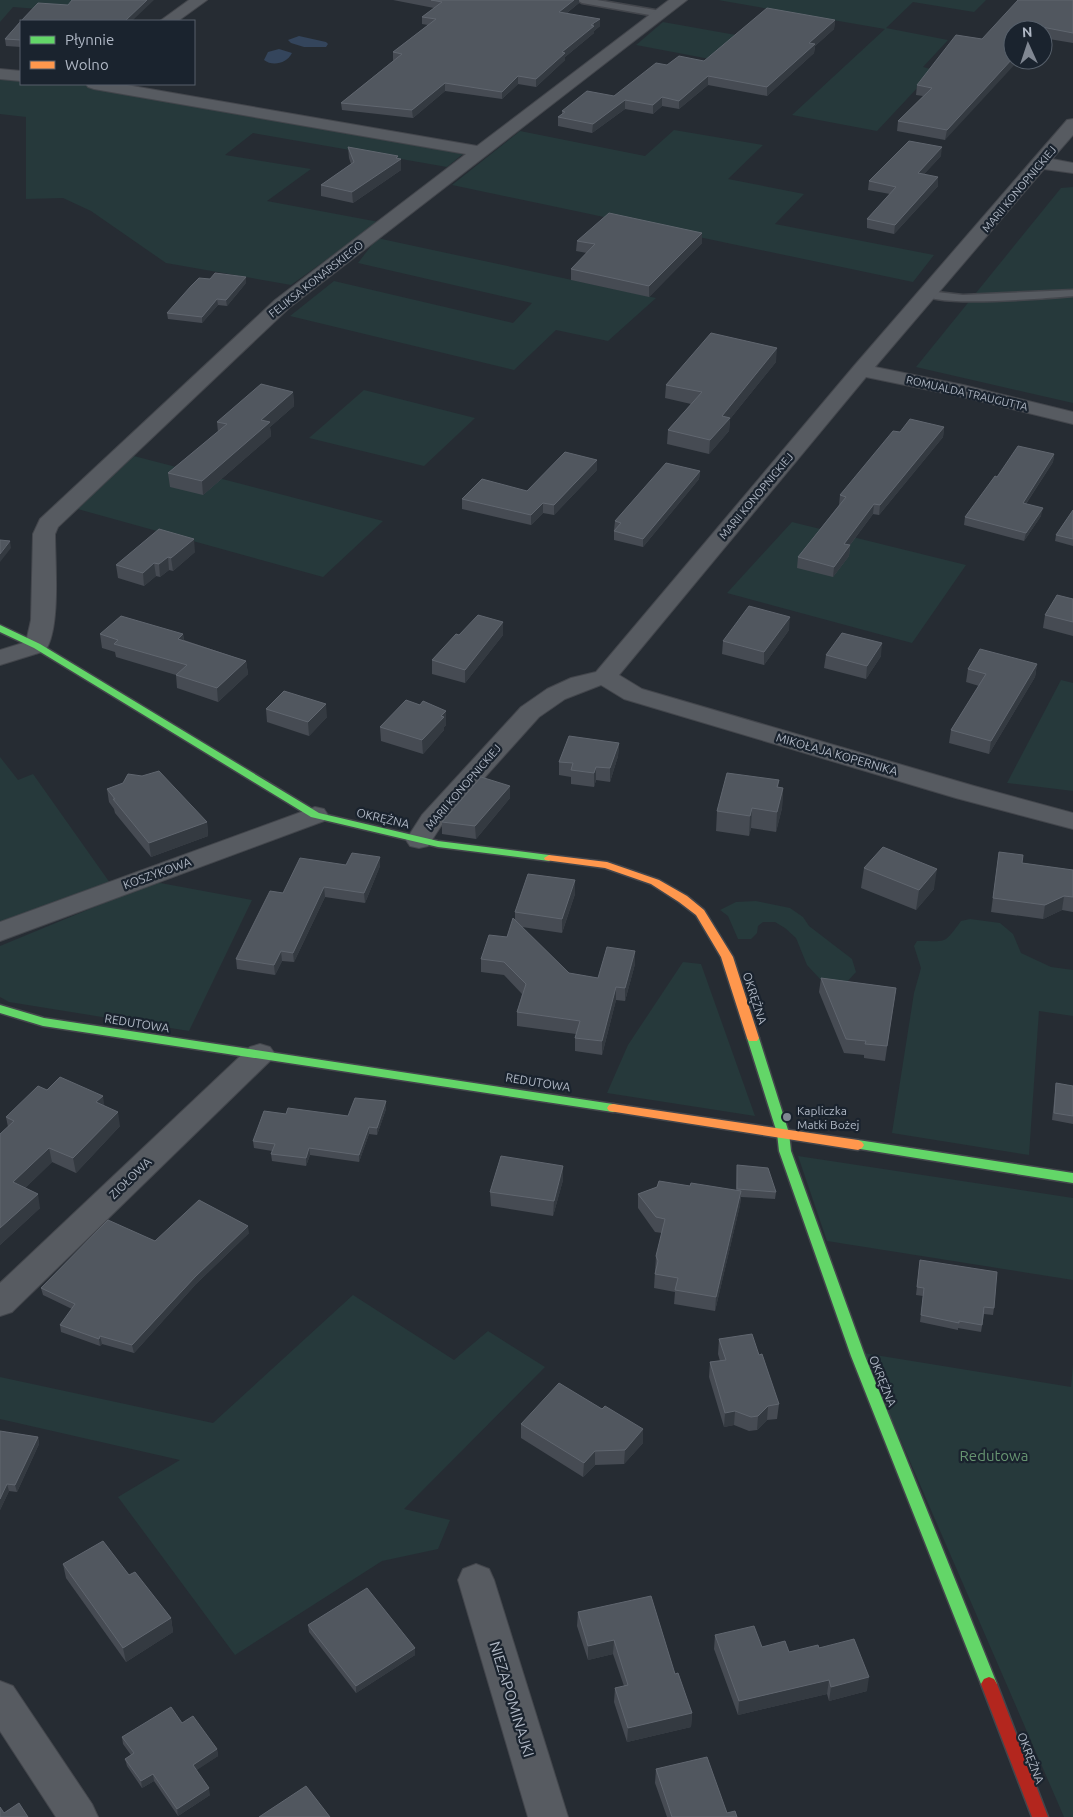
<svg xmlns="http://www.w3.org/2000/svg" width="1073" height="1817" font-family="Ubuntu,sans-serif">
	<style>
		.green { fill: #26393b }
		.water { fill: #34455c }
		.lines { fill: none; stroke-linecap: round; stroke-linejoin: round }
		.lane-casing { stroke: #43464c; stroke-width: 3 }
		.street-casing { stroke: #43464c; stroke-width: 2 }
		.fast-casing { stroke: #43464c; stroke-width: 3 }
		.slow-casing { stroke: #43464c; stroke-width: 3 }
		.jam-casing { stroke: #43464c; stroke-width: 3 }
		.lane { fill: #575b61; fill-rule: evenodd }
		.street { fill: #575b61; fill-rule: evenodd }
		.fast { fill: #63d668; fill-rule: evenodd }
		.slow { fill: #ff974d; fill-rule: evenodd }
		.jam { fill: #b3261e; fill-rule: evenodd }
		.wall { fill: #464b53 }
		.shaded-wall { fill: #343a41 }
		.building { fill: #51575f; stroke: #60666f }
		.poi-dot { fill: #808792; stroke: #1a232e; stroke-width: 2 }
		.labels { text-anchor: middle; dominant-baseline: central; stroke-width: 4.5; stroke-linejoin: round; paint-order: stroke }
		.far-street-label { font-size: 11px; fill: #b0b8c5; stroke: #1a232e }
		.street-label { font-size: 12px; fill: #b0b8c5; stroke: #1a232e }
		.poi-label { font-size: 12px; fill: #b0b8c5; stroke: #1a232e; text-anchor: start }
		.near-park-label { font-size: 15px; fill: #679571; stroke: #1a232e }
		.near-street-label { font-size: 15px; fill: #b0b8c5; stroke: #1a232e }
	</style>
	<rect width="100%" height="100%" fill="#262c33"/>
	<g class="green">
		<polygon points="0,0 74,0 64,11 13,7 0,22"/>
		<polygon points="718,0 986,0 974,12 913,2 886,28 948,40 923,67 934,70 877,131 792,115 885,29"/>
		<polygon points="663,22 775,42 747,66 636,45"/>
		<polygon points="2,78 21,79 21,84 78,84 464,153 447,167 253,133 225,155 311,169 267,201 379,222 291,285 166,263 91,211 63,198 26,199 26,117 0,114 0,79"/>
		<polygon points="674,130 763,145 728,179 804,194 775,224 934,255 913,282 452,185 520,131 645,156"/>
		<polygon points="1073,187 1073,403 916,367 1061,188"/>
		<polygon points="377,238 656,298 608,341 556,330 514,370 290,316 334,281 513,323 532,303 358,263"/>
		<polygon points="364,390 475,418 424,466 309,438"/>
		<polygon points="130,455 383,521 323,577 74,508"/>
		<polygon points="792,522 966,565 912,643 727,593"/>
		<polygon points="1061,680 1073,683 1073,791 1007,783"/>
		<polygon points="0,757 18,780 33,774 110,883 0,922"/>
		<polygon points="155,882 252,900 189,1031 9,1002 0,997 0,946"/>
		<polygon points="756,901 790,908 803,917 809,926 852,959 856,972 846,983 820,979 807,965 796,938 785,928 775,922 763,922 758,926 757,933 751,939 738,939 728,916 720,910 736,902"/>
		<path d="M 970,919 L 1000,923 L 1013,934 L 1021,953 L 1051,967 L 1073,970 L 1073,1016 L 1039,1011 L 1029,1155 L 892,1133 L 914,993 L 921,968 L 914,946 L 917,941 C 947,940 942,947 961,921 Z"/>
		<polygon points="683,962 701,964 755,1116 607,1093 628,1045"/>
		<polygon points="798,1156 1073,1198 1073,1280 827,1241"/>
		<polygon points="353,1295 454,1360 488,1331 545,1367 404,1509 450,1520 438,1549 382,1561 235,1655 118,1497 180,1460 0,1419 0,1377 213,1423"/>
		<polygon points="863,1353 1071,1387 1073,1364 1073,1817 1064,1817"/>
	</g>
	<g class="water">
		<polygon points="299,36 326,42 328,44 326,47 304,47 291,43 288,40"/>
		<path d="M 279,49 L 292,53 C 287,63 273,67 264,60 L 268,52 Z"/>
	</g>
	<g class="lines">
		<defs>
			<g id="lane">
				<polygon points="577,0 597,0 661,11 666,14 661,17 582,3"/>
				<path d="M 1073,290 L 1073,296 C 1049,298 936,308 922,294 L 928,291 L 963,295 Z"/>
			</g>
			<g id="street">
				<polygon points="189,0 207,0 178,21 160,21"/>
				<path d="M 669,0 L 687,0 L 289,308 L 58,527 L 55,534 C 55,562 61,629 45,651 L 0,665 L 0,650 L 26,642 L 31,620 L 33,534 L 40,519 L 275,300 L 466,154 L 94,89 L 88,87 L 86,84 L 121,84 L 477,146 Z"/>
				<polygon points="0,69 21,71 21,81 0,79"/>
				<polygon points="1073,119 1073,135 1052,159 1073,163 1073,173 1044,169 875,367 963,385 1073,412 1073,424 963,397 866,377 619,675 642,689 974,786 1073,813 1073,829 956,798 624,699 601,685 565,699 539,717 441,826 428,846 419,848 410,846 406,840 422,815 521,707 547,689 571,678 596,672 854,366 1067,120"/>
				<polygon points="315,807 324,809 328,815 324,821 0,941 0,922"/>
				<polygon points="260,1044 270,1047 275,1054 270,1061 12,1312 0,1316 0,1283 250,1047"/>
				<polygon points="476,1564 489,1569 494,1580 568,1817 528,1817 458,1580 463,1569"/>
				<polygon points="0,1681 13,1686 92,1804 98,1817 56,1817 0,1731"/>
			</g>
			<g id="fast">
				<polygon points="0,625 40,644 319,813 438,841 549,855 554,858 549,861 438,847 311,817 34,648 0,632"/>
				<polygon points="0,1005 44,1018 613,1104 617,1105 619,1108 617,1111 613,1112 43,1026 0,1013"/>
				<polygon points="753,1034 759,1038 789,1133 791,1151 865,1356 997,1684 994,1689 989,1691 984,1689 981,1684 851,1356 779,1151 777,1133 747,1038"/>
				<polygon points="858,1140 1073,1173 1073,1183 854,1148 852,1145 854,1142"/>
			</g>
			<g id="slow">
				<polygon points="549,855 607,862 659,880 687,896 704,910 733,957 759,1038 757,1041 749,1041 747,1038 721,957 696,915 679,902 651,884 605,868 545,860 544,858"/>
				<polygon points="613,1104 858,1140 862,1142 864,1145 862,1148 858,1150 609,1111 607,1108 609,1105"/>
			</g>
			<polygon id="jam" points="989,1677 994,1679 997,1684 1048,1817 1032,1817 981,1684 984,1679"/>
		</defs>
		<use href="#lane" class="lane-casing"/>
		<use href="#street" class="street-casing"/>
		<use href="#fast" class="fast-casing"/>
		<use href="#slow" class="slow-casing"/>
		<use href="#jam" class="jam-casing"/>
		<use href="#lane" class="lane"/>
		<use href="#street" class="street"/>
		<use href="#fast" class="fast"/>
		<use href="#slow" class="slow"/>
		<use href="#jam" class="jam"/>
	</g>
	<g class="wall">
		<polygon points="393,0 579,0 579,3 567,13 600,26 594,31 594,33 565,57 565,60 536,87 518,84 502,99 445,91 413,118 342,110 341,103 394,60 393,60 393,52 428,25 422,24 422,17 434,8"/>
		<polygon points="1073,0 1073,43 1043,38 1043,30 1013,30 945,140 897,131 898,121 923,96 916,95 917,85 982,39"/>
		<polygon points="835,20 834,29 815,46 814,53 767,96 708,85 679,109 662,106 653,114 625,109 592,133 558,126 558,117 562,114 562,111 614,96 667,65 704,61"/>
		<polygon points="21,21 21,47 6,46 5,39"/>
		<polygon points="348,147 398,158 401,170 353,203 321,196 321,185 351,164 349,158"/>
		<polygon points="941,156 924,174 938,186 894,234 867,228 867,219 890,194 868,190 869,181"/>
		<polygon points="577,241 702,243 649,297 571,280 571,269 587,253 576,251"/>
		<polygon points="246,283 227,306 218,305 202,323 168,319 167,313"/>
		<polygon points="776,362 730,419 729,431 709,454 667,444 668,430 691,404 665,398 666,385"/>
		<polygon points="293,392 294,406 270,427 271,436 203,495 170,487 168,473 218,432 217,422"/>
		<polygon points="944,427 943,437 879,515 873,514 850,545 849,556 833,577 797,568 798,557 839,505 840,495 900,432"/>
		<polygon points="1054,454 1053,462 1026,504 1041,516 1024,541 964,525 965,517 997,477"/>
		<polygon points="597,470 554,515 543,513 531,525 462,509 462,499 527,491"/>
		<polygon points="700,471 699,479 643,547 614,540 614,531 615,530 614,530 615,521"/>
		<polygon points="1073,510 1073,546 1055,541 1056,535"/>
		<polygon points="195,552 173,571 169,570 160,577 156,576 144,586 118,578 116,565"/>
		<polygon points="1073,599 1073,636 1043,628 1045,615"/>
		<polygon points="503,622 503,635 465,683 432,674 432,660 459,635"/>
		<polygon points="789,630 764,665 722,654 723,641"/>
		<polygon points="100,634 183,634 184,640 246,661 248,674 218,702 177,688 176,675 116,657 115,652 102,648"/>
		<polygon points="826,655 881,656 866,679 824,668"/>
		<polygon points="1037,664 1035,677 989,754 949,743 951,730 979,686 966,682 968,669"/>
		<polygon points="266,709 327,717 309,736 267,722"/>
		<polygon points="446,711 446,725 444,727 444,730 423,754 381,741 380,727"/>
		<polygon points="619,743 618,756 610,782 596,780 594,787 571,784 571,777 559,775 559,762"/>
		<polygon points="142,776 207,822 208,836 151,857 115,813 114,809 109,802 107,789"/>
		<polygon points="779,780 778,787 783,788 782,808 776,832 751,828 749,836 716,831 717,811"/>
		<polygon points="510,786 510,798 476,839 442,834 442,822"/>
		<polygon points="999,852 1022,863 1073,870 1073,912 1062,910 1043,919 991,912"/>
		<polygon points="346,865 380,866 365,903 325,897 294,962 282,961 275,975 237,969 236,959 283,893"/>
		<polygon points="864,868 934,889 916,910 861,888"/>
		<polygon points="575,894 562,933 522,927 569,973 598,978 635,951 635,964 625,1001 616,1000 602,1055 575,1051 575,1038 576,1034 517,1026 517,1012 522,994 504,975 481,972 481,959 507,937 515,920 515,912"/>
		<polygon points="821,978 896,988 885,1061 864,1058 864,1055 844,1053 819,992"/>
		<polygon points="1056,1083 1073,1086 1073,1124 1052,1120"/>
		<polygon points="47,1090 104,1106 120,1126 76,1173 52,1162 25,1188 40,1208 0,1245 8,1127 6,1117"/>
		<polygon points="386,1101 386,1109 377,1135 369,1134 359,1162 310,1155 306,1166 272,1161 271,1154 272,1151 254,1148 253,1141 286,1114 348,1116"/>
		<polygon points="737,1165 776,1192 775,1199 741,1197 740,1205 715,1311 674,1304 675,1292 654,1288 656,1256 662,1233 655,1232 638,1208 638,1194 657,1187 690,1186 736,1190"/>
		<polygon points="563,1166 563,1180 553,1216 491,1206 490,1192"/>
		<polygon points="249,1233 196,1284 134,1353 102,1344 100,1346 61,1332 60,1325 72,1309 43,1295 41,1288 155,1241"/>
		<polygon points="920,1260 994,1308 993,1315 984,1314 981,1332 958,1328 958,1330 920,1322 923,1296 916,1295"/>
		<polygon points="719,1339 759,1355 779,1404 777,1419 767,1420 757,1430 749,1431 734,1425 724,1427 709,1377 710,1362 720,1361 718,1354"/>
		<polygon points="521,1424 643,1443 624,1464 595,1465 583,1477 521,1438"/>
		<polygon points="0,1431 38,1437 39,1444 17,1492 9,1491 0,1510"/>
		<polygon points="63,1564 129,1575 171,1618 173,1632 126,1662 66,1578"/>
		<polygon points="578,1612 675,1674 692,1713 691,1727 627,1742 614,1702 615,1688 624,1686 613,1654 588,1660 577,1626"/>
		<polygon points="308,1625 415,1655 356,1693 309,1632"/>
		<polygon points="715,1635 762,1647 789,1652 819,1648 867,1691 829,1701 827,1694 738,1715 714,1649"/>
		<polygon points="182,1723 217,1749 218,1756 196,1770 210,1795 178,1816 154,1781 142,1788 127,1766 125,1759 131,1755 123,1744 122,1737"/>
		<polygon points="656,1769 727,1813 737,1817 667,1817 655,1783"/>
	</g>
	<g class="shaded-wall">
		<polygon points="147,0 154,0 132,21 125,21"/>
		<polygon points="574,0 579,0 579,3 559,19 559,12"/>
		<polygon points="600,19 600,26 594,31 594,33 565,57 565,60 536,87 536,79 562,52"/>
		<polygon points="835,20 834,29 815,46 814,53 767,96 767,87 809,43"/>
		<polygon points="1013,58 1013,60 1019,60 945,140 947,130"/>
		<polygon points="518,76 518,84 502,99 502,92"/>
		<polygon points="708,76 708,85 679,109 679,101"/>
		<polygon points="445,83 445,91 413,118 412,110"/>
		<polygon points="662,97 662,106 653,114 653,105"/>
		<polygon points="625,100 625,109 592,133 593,124"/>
		<polygon points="942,147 941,156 917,182 918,173"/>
		<polygon points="398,156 398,160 401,159 401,170 353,203 352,192"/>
		<polygon points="938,177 938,186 894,234 895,225"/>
		<polygon points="702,233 702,243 649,297 649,286"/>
		<polygon points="246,277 246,283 227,306 226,300"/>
		<polygon points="217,299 218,305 202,323 202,317"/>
		<polygon points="777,348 776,362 730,419 729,431 709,454 710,440 722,416"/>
		<polygon points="293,392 294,406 270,427 271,436 203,495 202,481 261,420"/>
		<polygon points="944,427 943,437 879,515 880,505"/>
		<polygon points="1054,454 1053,462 1021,511 1023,503"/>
		<polygon points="597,460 597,470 554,515 554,505"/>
		<polygon points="700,471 699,479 643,547 643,539"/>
		<polygon points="543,503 543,513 531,525 531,515"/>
		<polygon points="874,504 873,514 843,554 844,544"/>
		<polygon points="1043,508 1041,516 1024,541 1026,533"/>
		<polygon points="194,539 195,552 173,571 171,558"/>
		<polygon points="10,541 11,548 0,562 0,554"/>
		<polygon points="850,545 849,556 833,577 834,567"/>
		<polygon points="168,557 169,570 160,577 159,564"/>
		<polygon points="154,563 156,576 144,586 143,573"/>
		<polygon points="790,617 789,630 764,665 764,652"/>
		<polygon points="503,622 503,635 465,683 465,670"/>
		<polygon points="183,634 185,647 178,639"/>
		<polygon points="882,643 881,656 866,679 867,666"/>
		<polygon points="246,661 248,674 218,702 217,688"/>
		<polygon points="1037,664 1035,677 989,754 991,741"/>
		<polygon points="326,704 327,717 309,736 308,722"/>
		<polygon points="446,711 446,725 444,727 444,730 423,754 422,740"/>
		<polygon points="619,743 618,756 610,782 610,768"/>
		<polygon points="596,767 596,780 594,787 594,773"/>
		<polygon points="510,786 510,798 476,839 475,826"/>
		<polygon points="783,788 782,808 776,832 777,812"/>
		<polygon points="752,808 751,828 749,836 750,816"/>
		<polygon points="207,822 208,836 151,857 149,843"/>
		<polygon points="380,857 380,866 365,903 364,893"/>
		<polygon points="937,869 934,889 916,910 919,890"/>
		<polygon points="575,880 575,894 562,933 562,919"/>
		<polygon points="324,887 325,897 294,962 293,953"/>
		<polygon points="1064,896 1062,910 1043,919 1045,905"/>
		<polygon points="281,951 282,961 275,975 274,965"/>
		<polygon points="635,951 635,964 625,1001 625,988"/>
		<polygon points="616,987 616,1000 602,1055 602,1041"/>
		<polygon points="103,1096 105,1110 96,1102"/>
		<polygon points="386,1101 386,1109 377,1135 377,1128"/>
		<polygon points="118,1112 120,1126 76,1173 73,1158"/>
		<polygon points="369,1127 369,1134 359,1162 359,1155"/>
		<polygon points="49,1148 52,1162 16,1197 13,1182"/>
		<polygon points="309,1148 310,1155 306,1166 306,1158"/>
		<polygon points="563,1166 563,1180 553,1216 554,1201"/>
		<polygon points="741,1191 740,1205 715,1311 716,1297"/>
		<polygon points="38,1194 40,1208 0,1245 0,1228"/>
		<polygon points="248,1226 249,1233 196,1284 134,1353 132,1345 195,1277"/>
		<polygon points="100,1336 102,1344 100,1346 99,1339"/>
		<polygon points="768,1406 767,1420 757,1430 758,1416"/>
		<polygon points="735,1411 734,1425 724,1427 725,1413"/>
		<polygon points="643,1429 643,1443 624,1464 625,1450"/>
		<polygon points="38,1437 39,1444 17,1492 15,1485"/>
		<polygon points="595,1451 595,1465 583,1477 584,1463"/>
		<polygon points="7,1484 9,1491 0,1510 0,1499"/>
		<polygon points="171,1618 173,1632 126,1662 123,1648"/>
		<polygon points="614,1640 613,1654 588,1660 588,1646"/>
		<polygon points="415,1648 415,1655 356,1693 356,1686"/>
		<polygon points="869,1677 867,1691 829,1701 831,1687"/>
		<polygon points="829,1680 827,1694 738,1715 739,1701"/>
		<polygon points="692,1713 691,1727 627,1742 628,1728"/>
		<polygon points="217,1749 218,1756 194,1772 193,1765"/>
		<polygon points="153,1774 154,1781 142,1788 141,1781"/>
		<polygon points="209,1788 210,1795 178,1816 177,1809"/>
	</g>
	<g class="building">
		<polygon points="72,0 147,0 125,21 21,21 38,3 68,5"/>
		<polygon points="431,0 574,0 559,12 600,19 591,25 594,26 562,52 565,53 536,79 518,76 502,92 445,83 412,110 341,103 402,54 393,52 436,19 422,17 442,2"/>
		<polygon points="1018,0 1073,0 1073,33 1042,27 1039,30 1013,30 1013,58 947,130 898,121 932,88 917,85 956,35 982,39"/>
		<polygon points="767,8 835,20 809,43 815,44 767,87 708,76 679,101 662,97 653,105 625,100 593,124 558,117 565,112 562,111 587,91 614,96 656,63 667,65 679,56 704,61"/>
		<polygon points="21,21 21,40 5,39"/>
		<polygon points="909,141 942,147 918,173 938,177 895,225 867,219 896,187 869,181"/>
		<polygon points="348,147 398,156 396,158 401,159 352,192 321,185 354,162"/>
		<polygon points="609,213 702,233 649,286 571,269 595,244 577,241"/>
		<polygon points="215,273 246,277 226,300 217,299 202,317 167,313 191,286 199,278 210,279"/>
		<polygon points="711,333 777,348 722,416 730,418 710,440 668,430 702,392 666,385"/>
		<polygon points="261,384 293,392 261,420 270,422 202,481 168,473 227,424 217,422"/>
		<polygon points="910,419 944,427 880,505 874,504 844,544 850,545 834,567 798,557 846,497 840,495 893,431 900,432"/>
		<polygon points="1018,446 1054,454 1023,503 1043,508 1026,533 965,517 995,476 997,477"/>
		<polygon points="565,452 597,460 554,505 543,503 531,515 462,499 482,479 527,491"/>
		<polygon points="666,463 700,471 643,539 614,531 621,523 615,521"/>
		<polygon points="1073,510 1073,539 1056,535"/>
		<polygon points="159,529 194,539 171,558 168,557 159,564 154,563 143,573 116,565"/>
		<polygon points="0,540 10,541 0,554"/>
		<polygon points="1057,595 1073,599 1073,622 1045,615"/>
		<polygon points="749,606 790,617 764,652 723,641"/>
		<polygon points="478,615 503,622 465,670 432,660 456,634 459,635"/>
		<polygon points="121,616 183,634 178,639 246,661 217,688 176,675 187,665 114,644 118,640 100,634"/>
		<polygon points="842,633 882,643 867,666 826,655"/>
		<polygon points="980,649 1037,664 991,741 951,730 986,674 968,669"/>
		<polygon points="284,691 326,704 308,722 266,709"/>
		<polygon points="406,700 420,705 423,701 446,711 441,716 444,717 422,740 380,727"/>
		<polygon points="569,736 619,743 610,768 596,767 594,773 571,770 573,763 559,762"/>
		<polygon points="159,771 207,822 149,843 113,799 115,799 107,789 123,783 128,774 142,776"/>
		<polygon points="727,773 779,780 777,787 783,788 777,812 752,808 750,816 717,811"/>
		<polygon points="481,777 510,786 475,826 442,822"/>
		<polygon points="883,847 937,869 919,890 864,868"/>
		<polygon points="999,852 1023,855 1022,863 1073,870 1073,897 1064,896 1045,905 993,898"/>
		<polygon points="352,853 380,857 364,893 324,887 293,953 281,951 274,965 236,959 270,891 283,893 300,858 346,865"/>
		<polygon points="528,874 575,880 562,919 515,912"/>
		<polygon points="513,918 569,973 598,978 607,947 635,951 625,988 616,987 602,1041 575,1038 580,1021 517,1012 526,984 504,962 481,959 489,935 507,937"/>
		<polygon points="821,978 896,988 887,1046 865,1044 866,1041 846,1039"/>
		<polygon points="60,1077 103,1096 96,1102 118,1112 73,1158 49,1148 13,1182 38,1194 0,1228 0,1134 14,1121 6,1117 38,1086 47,1090"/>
		<polygon points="1056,1083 1073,1086 1073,1116 1054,1113"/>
		<polygon points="355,1098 386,1101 377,1128 369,1127 359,1155 309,1148 306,1158 271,1154 275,1144 253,1141 264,1111 286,1114 288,1108 348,1116"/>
		<polygon points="501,1156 563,1166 554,1201 490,1192"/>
		<polygon points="737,1165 768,1168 776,1192 737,1189"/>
		<polygon points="659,1181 690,1186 691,1183 741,1191 716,1297 675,1290 678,1278 655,1274 658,1261 656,1256 665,1219 656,1217 638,1194 657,1187"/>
		<polygon points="199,1200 248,1226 195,1277 132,1345 100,1336 99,1339 60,1325 75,1304 41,1288 108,1220 155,1241"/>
		<polygon points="920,1260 997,1272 994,1308 984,1307 982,1325 959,1321 959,1323 921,1315 924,1288 917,1287"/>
		<polygon points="752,1334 759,1355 762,1354 779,1404 768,1406 758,1416 751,1417 735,1411 725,1413 710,1362 726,1360 719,1339"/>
		<polygon points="559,1383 602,1409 605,1406 643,1429 625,1450 595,1451 584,1463 521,1424"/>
		<polygon points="0,1431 38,1437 15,1485 7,1484 0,1499"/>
		<polygon points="103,1541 129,1575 135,1572 171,1618 123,1648 63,1564"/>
		<polygon points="367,1588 415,1648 356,1686 308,1625"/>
		<polygon points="651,1596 675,1674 678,1673 692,1713 628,1728 615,1688 628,1685 614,1640 588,1646 578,1612"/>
		<polygon points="754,1626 762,1647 785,1641 789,1652 818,1645 819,1648 854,1639 869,1677 831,1687 829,1680 739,1701 715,1635"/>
		<polygon points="171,1707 182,1723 193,1716 217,1749 193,1765 209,1788 177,1809 153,1774 141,1781 125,1759 134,1753 122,1737"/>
		<polygon points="707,1757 727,1813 735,1811 737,1817 672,1817 656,1769"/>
		<polygon points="306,1786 330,1817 259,1817"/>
		<polygon points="19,1803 28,1817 0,1817 0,1807 4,1813"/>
	</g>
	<circle class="poi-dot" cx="787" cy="1117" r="5"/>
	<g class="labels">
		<g class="far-street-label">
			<text transform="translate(1019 189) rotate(-50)">MARII KONOPNICKIEJ</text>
			<text transform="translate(316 279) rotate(-38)">FELIKSA KONARSKIEGO</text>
			<text transform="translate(967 393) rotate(13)">ROMUALDA TRAUGUTTA</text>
			<text transform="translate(756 496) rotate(-50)">MARII KONOPNICKIEJ</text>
			<text transform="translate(463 787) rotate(-49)">MARII KONOPNICKIEJ</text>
		</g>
		<g class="street-label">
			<text transform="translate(837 754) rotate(16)">MIKOŁAJA KOPERNIKA</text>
			<text transform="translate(383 818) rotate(13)">OKRĘŻNA</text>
			<text transform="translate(157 873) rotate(-20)">KOSZYKOWA</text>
			<text transform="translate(755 998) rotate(72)">OKRĘŻNA</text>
			<text transform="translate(137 1023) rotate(9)">REDUTOWA</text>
			<text transform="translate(538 1082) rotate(9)">REDUTOWA</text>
			<text transform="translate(130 1178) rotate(-44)">ZIOŁOWA</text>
			<text transform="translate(883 1381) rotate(68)">OKRĘŻNA</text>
			<text transform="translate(1031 1758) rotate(69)">OKRĘŻNA</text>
		</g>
		<g class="poi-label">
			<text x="797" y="1110">Kapliczka<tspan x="797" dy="14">Matki Bożej</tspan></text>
		</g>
		<g class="near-park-label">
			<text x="994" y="1455">Redutowa</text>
		</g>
		<g class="near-street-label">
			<text transform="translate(512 1699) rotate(73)">NIEZAPOMINAJKI</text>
		</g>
	</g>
	<rect x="20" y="20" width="175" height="65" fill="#1a232e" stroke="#565f6a"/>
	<rect x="30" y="36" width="25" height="8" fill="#63d668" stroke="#565f6a"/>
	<text x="65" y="45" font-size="15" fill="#b0b8c5">Płynnie</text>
	<rect x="30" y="61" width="25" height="8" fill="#ff974d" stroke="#565f6a"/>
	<text x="65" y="70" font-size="15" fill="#b0b8c5">Wolno</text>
	<g transform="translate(1028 45) rotate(357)"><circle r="24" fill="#1a232e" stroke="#565f6a"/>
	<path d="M0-4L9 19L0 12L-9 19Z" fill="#808792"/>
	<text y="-8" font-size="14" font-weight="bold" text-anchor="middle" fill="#b0b8c5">N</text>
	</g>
</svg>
